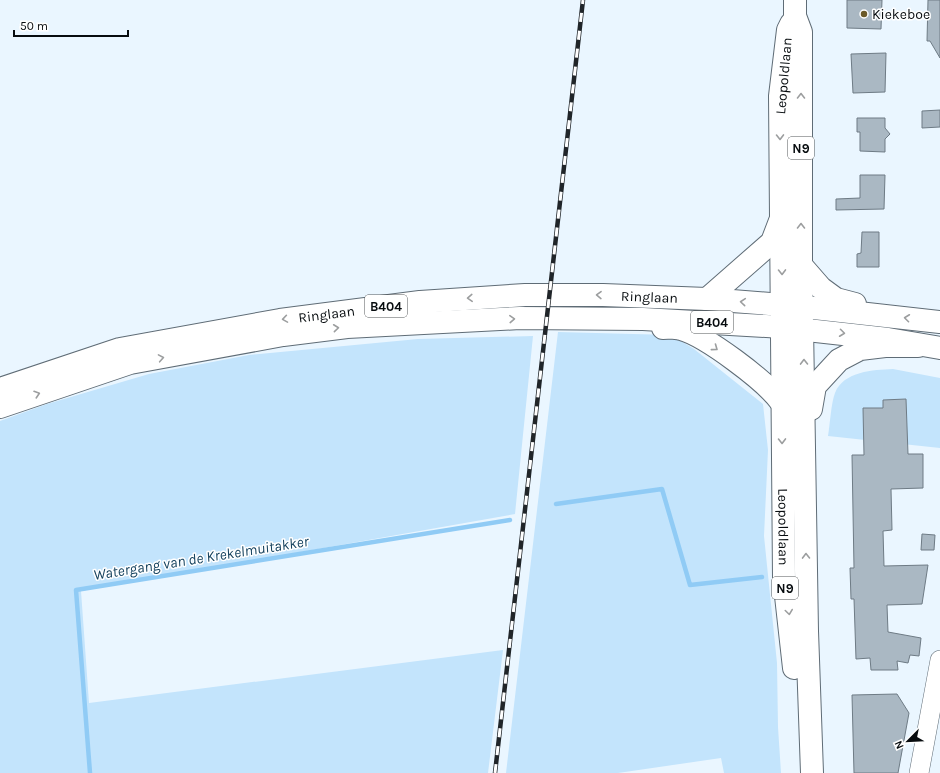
<svg xmlns="http://www.w3.org/2000/svg" width="940" height="773" font-family="Karla,sans-serif">
	<style>
		.green { fill: #c3e4fc }
		.lines { fill: none; stroke-linecap: round; stroke-linejoin: round }
		.stream { stroke: #90cbf5; stroke-width: 4.5 }
		.building { fill: #aab8c3; stroke: #6e7b85 }
		.minor-casing { stroke: #5f6c76; stroke-width: 20 }
		.major-casing { stroke: #5f6c76; stroke-width: 24 }
		.highway-casing { stroke: #5f6c76; stroke-width: 24 }
		.minor { stroke: #fff; stroke-width: 19 }
		.major { stroke: #fff; stroke-width: 22 }
		.highway { stroke: #fff; stroke-width: 22 }
		.rail-casing { stroke: #202529; stroke-width: 4.5 }
		.rail { stroke: #fff; stroke-width: 3; stroke-dasharray: 9; stroke-linecap: butt }
		.oneway { stroke: #9c9e9f }
		.poi-dot { fill: #6c5a28; stroke: #fff; stroke-width: 1.5 }
		.labels { text-anchor: middle; dominant-baseline: central; stroke-width: 3; stroke-linejoin: round; paint-order: stroke }
		.shield { fill: #fff; stroke: #515557; stroke-width: 1 }
		.shield-label { font-size: 13px; font-weight: bold; fill: #070c0f }
		.poi-label { font-size: 14px; fill: #070c0f; stroke: #fff; text-anchor: start }
		.street-label { font-size: 14px; fill: #070c0f; stroke: #fff }
		.water-label { font-size: 15px; font-style: italic; fill: #15425e; stroke: #fff }
	</style>
	<rect width="100%" height="100%" fill="#eaf6ff"/>
	<g class="green">
		<polygon points="558,332 671,335 694,349 763,404 768,450 764,536 777,663 778,727 781,773 724,773 721,758 618,773 506,773"/>
		<polygon points="533,336 515,514 81,591 89,703 503,650 488,773 0,773 0,421 47,404 149,374 249,355 418,339"/>
		<path d="M 893,369 L 940,378 L 940,448 L 828,436 C 830,425 831,403 835,393 C 844,371 873,370 893,369 Z"/>
	</g>
	<g class="lines">
		<g class="stream">
			<polyline points="556,504 662,489 690,585 762,577"/>
			<polyline points="90,773 76,590 510,520"/>
		</g>
	</g>
	<g class="building">
		<polygon points="847,0 882,0 881,29 847,28"/>
		<polygon points="928,0 940,0 940,58 930,41 927,41"/>
		<polygon points="886,53 885,92 853,93 851,54"/>
		<polygon points="940,110 940,127 922,128 922,111"/>
		<polygon points="857,118 885,118 885,128 890,134 885,139 885,152 860,151 860,132 857,132"/>
		<polygon points="860,175 885,175 884,209 836,210 836,199 860,198"/>
		<polygon points="862,232 879,232 879,267 857,267 857,254 861,253"/>
		<polygon points="906,399 908,454 923,454 923,488 891,489 892,530 883,531 884,566 928,565 922,604 887,605 888,632 921,638 919,656 910,655 908,663 897,661 898,670 871,670 870,658 856,659 854,599 851,599 850,568 854,568 852,455 864,455 863,408 883,408 883,400"/>
		<polygon points="922,534 935,535 934,550 921,550"/>
		<polygon points="897,694 909,713 898,773 854,773 852,695"/>
	</g>
	<g class="lines">
		<defs>
			<polyline id="minor" points="919,773 940,660"/>
			<g id="major">
				<polyline points="795,0 795,16 801,32 801,265 807,631 812,773"/>
				<path id="s1" d="M 791,24 L 788,30 L 780,96 L 784,578 L 794,668"/>
				<polyline points="801,265 821,288 836,299 855,304"/>
				<polyline points="707,299 772,242 780,221"/>
				<polyline points="787,305 940,322"/>
				<path d="M 663,328 C 669,328 676,327 681,329 C 706,336 766,381 781,402"/>
				<polyline points="789,328 888,339 940,348"/>
				<polyline points="811,409 815,386 839,360 860,349 885,346 918,346"/>
			</g>
			<g id="highway">
				<path id="s2" d="M 0,389 L 120,349 L 280,320 L 420,302 L 525,295 L 603,295 L 707,299 L 782,305"/>
				<polyline points="0,407 130,363 283,335 347,327 520,318 643,319 782,327"/>
			</g>
		</defs>
		<use href="#minor" class="minor-casing"/>
		<use href="#major" class="major-casing"/>
		<use href="#highway" class="highway-casing"/>
		<use href="#minor" class="minor"/>
		<use href="#major" class="major"/>
		<use href="#highway" class="highway"/>
		<defs>
			<polyline id="rail" points="495,773 583,0"/>
		</defs>
		<use href="#rail" class="rail-casing"/>
		<use href="#rail" class="rail"/>
	</g>
	<defs><path id="oneway-chevron" d="M-2-3.5L2.5 0L-2 3.5" fill="none" stroke-width="1.6" stroke-linecap="round" stroke-linejoin="round"/></defs>
	<g class="oneway">
		<use href="#oneway-chevron" transform="translate(801 96) rotate(-90)"/>
		<use href="#oneway-chevron" transform="translate(780 137) rotate(89)"/>
		<use href="#oneway-chevron" transform="translate(801 226) rotate(-90)"/>
		<use href="#oneway-chevron" transform="translate(782 272) rotate(89)"/>
		<use href="#oneway-chevron" transform="translate(599 295) rotate(-179)"/>
		<use href="#oneway-chevron" transform="translate(470 298) rotate(177)"/>
		<use href="#oneway-chevron" transform="translate(743 302) rotate(-175)"/>
		<use href="#oneway-chevron" transform="translate(907 318) rotate(-173)"/>
		<use href="#oneway-chevron" transform="translate(285 319) rotate(171)"/>
		<use href="#oneway-chevron" transform="translate(512 319) rotate(-3)"/>
		<use href="#oneway-chevron" transform="translate(336 328) rotate(-6)"/>
		<use href="#oneway-chevron" transform="translate(842 333) rotate(7)"/>
		<use href="#oneway-chevron" transform="translate(715 348) rotate(36)"/>
		<use href="#oneway-chevron" transform="translate(161 358) rotate(-10)"/>
		<use href="#oneway-chevron" transform="translate(804 362) rotate(-91)"/>
		<use href="#oneway-chevron" transform="translate(37 394) rotate(-18)"/>
		<use href="#oneway-chevron" transform="translate(782 441) rotate(89)"/>
		<use href="#oneway-chevron" transform="translate(806 556) rotate(-91)"/>
		<use href="#oneway-chevron" transform="translate(789 612) rotate(82)"/>
	</g>
	<circle class="poi-dot" cx="864" cy="14" r="4"/>
	<g class="labels">
		<g class="shield">
			<rect x="788" y="137" width="26" height="22" rx="3"/>
			<rect x="365" y="295" width="42" height="22" rx="3"/>
			<rect x="691" y="311" width="42" height="22" rx="3"/>
			<rect x="772" y="577" width="26" height="22" rx="3"/>
		</g>
		<g class="shield-label">
			<text x="801" y="148">N9</text>
			<text x="386" y="306">B404</text>
			<text x="712" y="322">B404</text>
			<text x="785" y="588">N9</text>
		</g>
		<g class="poi-label">
			<text x="872" y="14">Kiekeboe</text>
		</g>
		<g class="street-label">
			<text transform="translate(784 76) rotate(-85)">Leopoldlaan</text>
			<text stroke="none"><textPath href="#s2" startOffset="660">Ringlaan</textPath></text>
			<text stroke="none"><textPath href="#s2" startOffset="336">Ringlaan</textPath></text>
			<text stroke="none"><textPath href="#s1" startOffset="504">Leopoldlaan</textPath></text>
		</g>
		<g class="water-label">
			<text transform="translate(201 558) rotate(-9)">Watergang van de Krekelmuitakker</text>
		</g>
	</g>
	<g transform="translate(908 741) rotate(246)" stroke="#ffffff" stroke-width="3" paint-order="stroke">
	<path d="M0-3L7 15L0 10L-7 15Z" fill="#070c0f"/>
	<text y="-6" font-size="11" font-weight="bold" text-anchor="middle" fill="#070c0f">N</text>
	</g>
	<path d="M14 30v6h114v-6" fill="none" stroke="#070c0f" stroke-width="2"/>
	<text x="20" y="30" font-size="12" fill="#070c0f" stroke="#ffffff" stroke-width="3" paint-order="stroke">50 m</text>
</svg>
